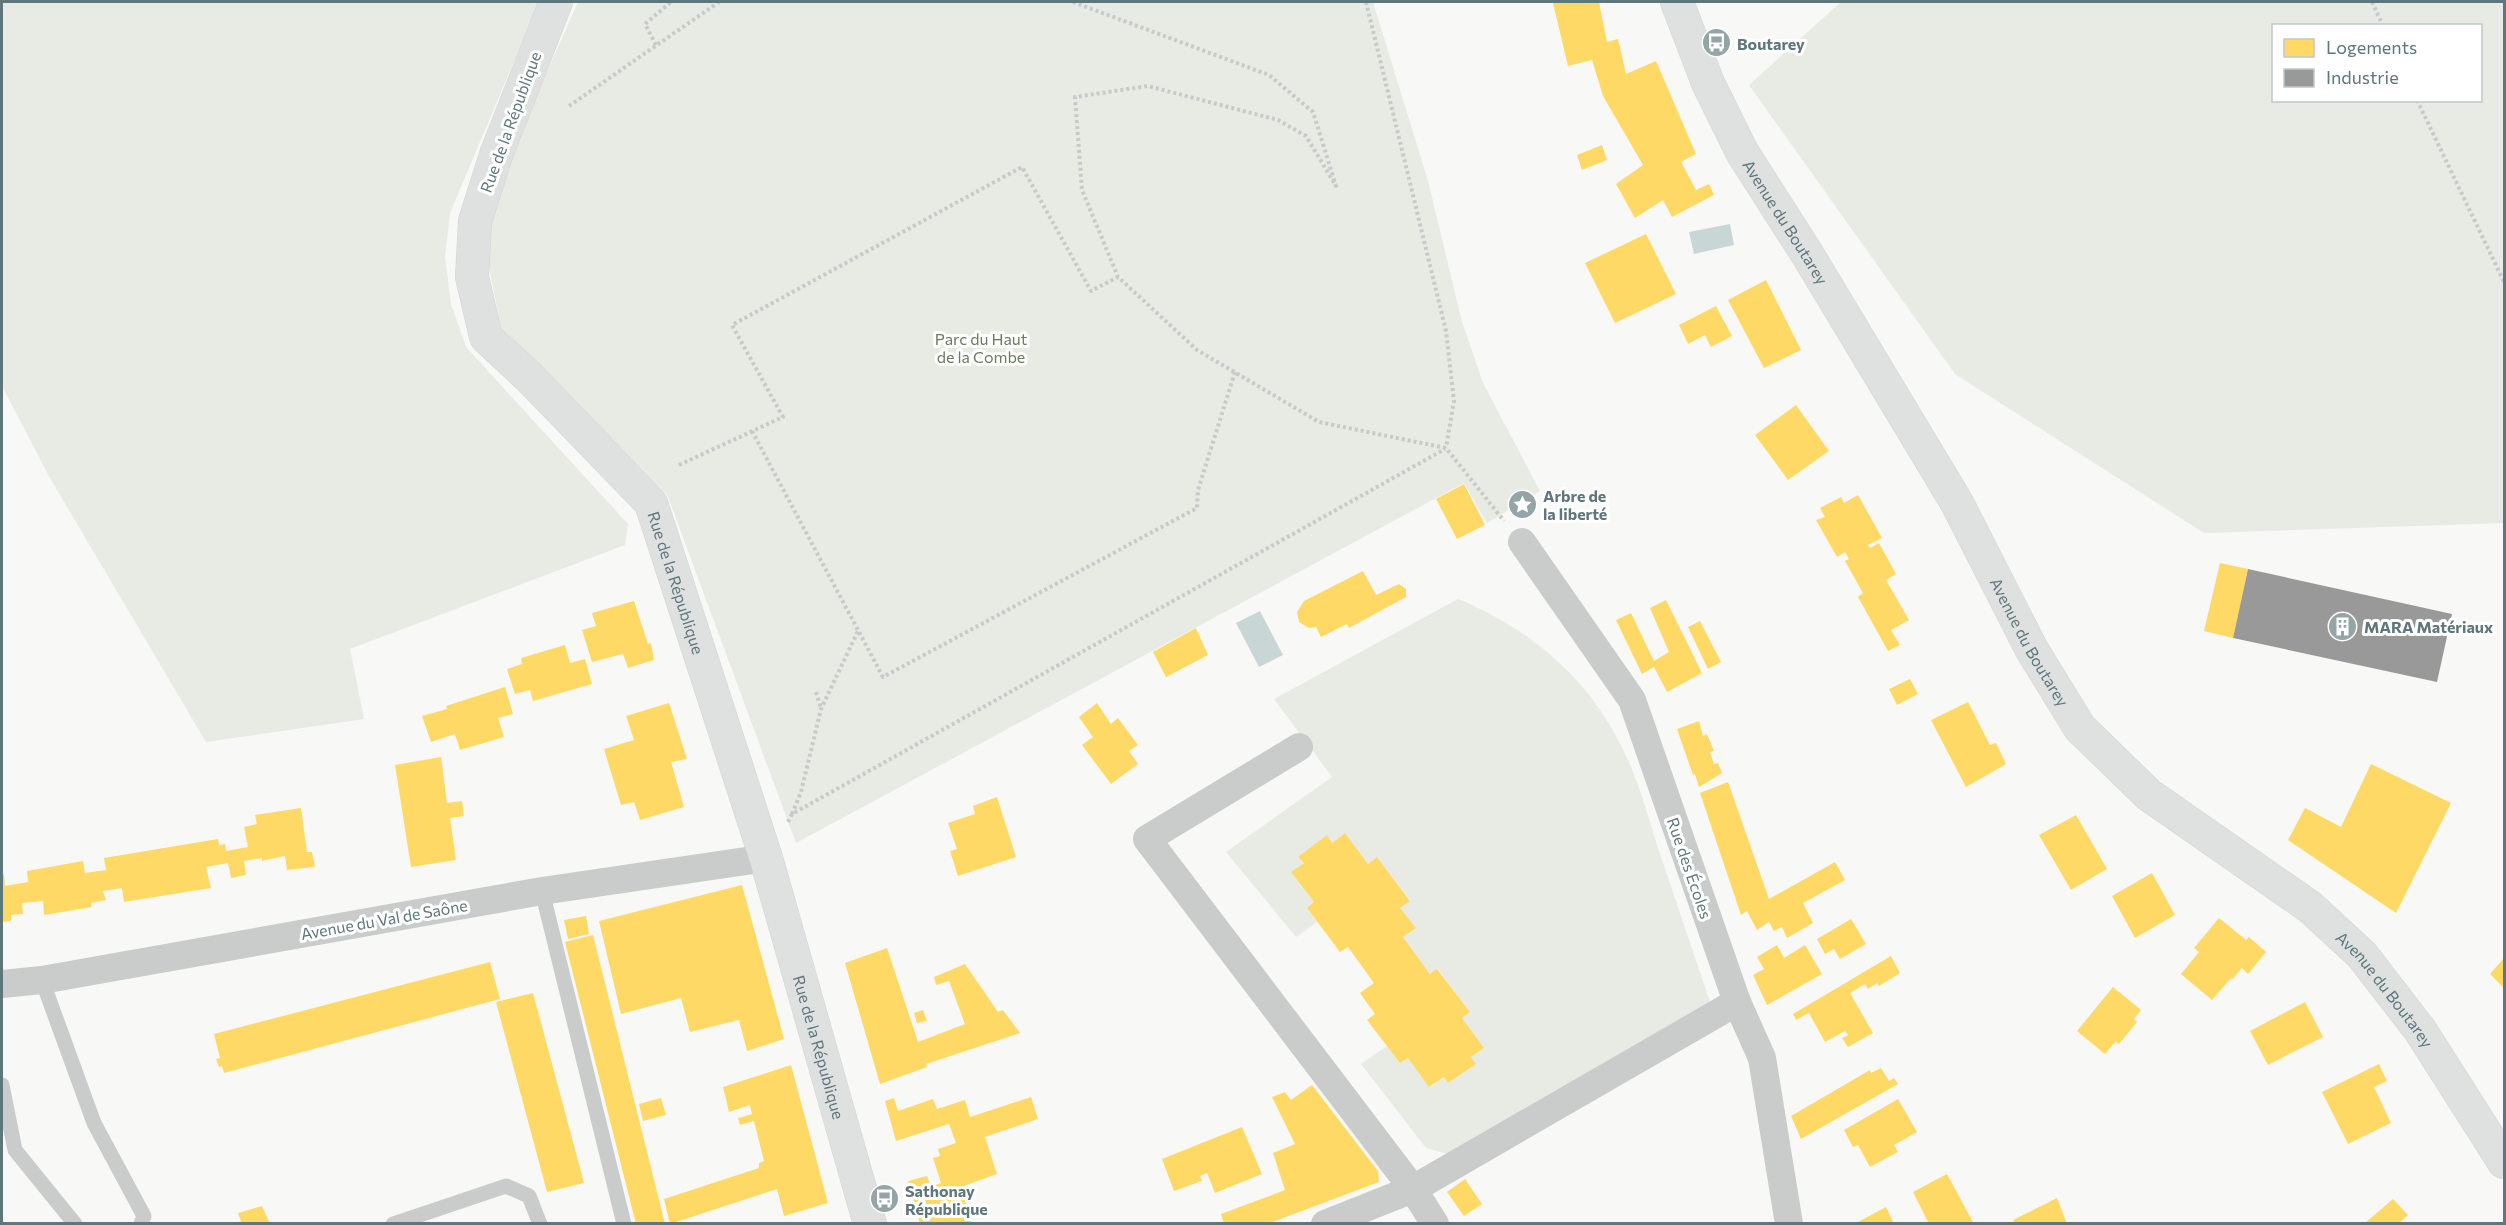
<svg xmlns="http://www.w3.org/2000/svg" width="2506" height="1225" font-family="Commissioner,sans-serif">
	<style>
		.green { fill: #e8eae4; fill-rule: evenodd }
		.water { fill: #c9d6d6 }
		.homes { fill: #ffd966 }
		.industry { fill: #999 }
		.lines { fill: none; stroke-linecap: round; stroke-linejoin: round }
		.secondary-casing { stroke: #d3d5d5; stroke-width: 34 }
		.path { stroke: #c8caca; stroke-width: 4; stroke-dasharray: 3 3; stroke-linecap: butt }
		.lane { stroke: #cacccc; stroke-width: 15 }
		.street { stroke: #cacccc; stroke-width: 28 }
		.secondary { stroke: #dfe0e0; stroke-width: 33 }
		.labels { text-anchor: middle; dominant-baseline: central; stroke-width: 6; stroke-linejoin: round; paint-order: stroke }
		.poi-label { font-size: 16px; font-weight: bold; fill: #5e767c; stroke: #fff; text-anchor: start }
		.street-label { font-size: 16px; fill: #5e767c; stroke: #fff }
		.park-label { font-size: 16px; fill: #6c7a62; stroke: #fff }
	</style>
	<rect width="100%" height="100%" fill="#f8f8f7"/>
	<g class="green">
		<polygon points="2,2 539,2 450,213 445,257 451,304 466,347 628,524 625,545 350,649 364,719 206,742 50,478 2,386"/>
		<polygon points="578,2 1373,2 1428,181 1462,322 1483,383 1540,491 1487,523 1464,483 796,843 667,494 501,327 487,257 492,217 513,148"/>
		<path d="M 1841,2 L 2504,2 L 2504,523 L 2204,533 L 1955,374 L 1749,85 ZM 2274,26 L 2480,26 L 2480,100 L 2274,100 Z"/>
		<path d="M 1458,599 C 1526,627 1584,674 1618,740 C 1637,774 1647,814 1659,851 C 1676,901 1693,951 1710,1002 L 1447,1154 L 1426,1148 L 1361,1064 L 1387,1046 L 1400,1063 L 1408,1058 L 1430,1087 L 1444,1077 L 1448,1083 L 1475,1064 L 1471,1057 L 1484,1048 L 1462,1018 L 1470,1012 L 1438,969 L 1430,974 L 1403,937 L 1415,928 L 1400,908 L 1410,900 L 1377,857 L 1368,864 L 1345,833 L 1332,843 L 1327,836 L 1298,857 L 1304,863 L 1291,872 L 1314,902 L 1307,908 L 1317,922 L 1296,937 L 1226,852 L 1332,777 L 1274,699 Z"/>
	</g>
	<g class="water">
		<polygon points="1730,224 1734,245 1694,254 1689,232"/>
		<polygon points="1260,611 1283,655 1259,667 1236,623"/>
	</g>
	<g class="homes">
		<polygon points="1558,2 1599,2 1607,42 1618,39 1626,74 1656,61 1696,154 1681,162 1696,190 1709,184 1714,195 1672,217 1663,200 1635,218 1616,184 1643,165 1603,96 1592,60 1568,66 1553,3"/>
		<polygon points="1602,145 1607,160 1582,170 1577,155"/>
		<polygon points="1646,234 1676,294 1615,323 1585,263"/>
		<polygon points="1766,280 1801,350 1764,368 1728,300"/>
		<polygon points="1716,306 1732,336 1711,347 1705,335 1688,344 1679,325"/>
		<polygon points="1796,405 1829,451 1788,480 1755,435"/>
		<polygon points="1464,484 1485,525 1457,539 1436,499"/>
		<polygon points="1858,495 1882,538 1868,545 1870,548 1879,543 1896,574 1886,580 1909,620 1891,630 1900,645 1888,651 1858,597 1863,593 1845,561 1849,559 1845,552 1837,557 1816,520 1825,517 1820,508 1841,497 1844,503"/>
		<polygon points="2220,563 2248,569 2233,638 2204,631"/>
		<polygon points="1363,571 1376,595 1399,584 1406,589 1406,597 1349,628 1347,624 1321,637 1316,627 1309,628 1299,622 1297,612 1304,601"/>
		<polygon points="1666,600 1702,673 1667,692 1654,667 1642,674 1616,620 1631,613 1654,661 1669,652 1650,608"/>
		<polygon points="634,601 648,644 651,643 654,660 628,668 623,654 592,662 582,630 596,626 592,613"/>
		<polygon points="1700,621 1721,662 1708,669 1688,627"/>
		<polygon points="1196,628 1208,655 1166,677 1153,652"/>
		<polygon points="565,645 570,663 585,659 592,684 533,701 530,690 515,694 507,669 522,664 521,658"/>
		<polygon points="1910,679 1918,694 1897,705 1889,689"/>
		<polygon points="505,687 513,714 498,718 504,737 460,750 455,734 431,742 422,716 447,709 446,706"/>
		<polygon points="1968,702 1990,745 1996,743 2006,764 1966,787 1931,720"/>
		<polygon points="669,703 687,759 671,762 684,807 640,820 634,802 621,805 604,749 634,740 626,716"/>
		<polygon points="1097,703 1111,724 1118,718 1138,745 1129,751 1138,764 1111,784 1082,745 1093,737 1079,717"/>
		<polygon points="1699,721 1703,736 1707,734 1714,751 1710,752 1714,764 1718,763 1722,773 1699,787 1695,774 1693,775 1677,729"/>
		<polygon points="441,757 447,803 462,801 464,816 450,818 456,860 411,867 395,765"/>
		<polygon points="2371,764 2451,803 2396,913 2288,840 2305,808 2341,827"/>
		<polygon points="1728,782 1769,899 1835,862 1845,880 1803,903 1813,923 1787,938 1782,927 1774,931 1769,922 1757,930 1747,911 1741,915 1700,793"/>
		<polygon points="997,797 1016,857 958,876 950,851 957,849 948,823 975,814 973,806"/>
		<polygon points="301,808 307,852 312,852 315,867 287,870 285,856 262,861 262,858 244,861 246,875 231,878 228,863 206,867 211,888 124,902 122,888 103,891 106,900 91,903 92,907 44,915 43,901 22,903 23,914 11,915 11,921 2,922 2,875 4,874 5,886 28,882 27,871 83,861 85,873 106,870 104,858 218,839 219,845 225,844 226,851 248,847 244,827 257,824 255,815"/>
		<polygon points="2076,815 2107,869 2071,890 2039,835"/>
		<polygon points="1345,833 1368,864 1377,857 1410,901 1400,908 1416,928 1403,937 1430,974 1437,969 1470,1012 1462,1018 1484,1048 1471,1057 1476,1064 1448,1083 1444,1077 1429,1087 1408,1058 1400,1063 1367,1020 1375,1014 1360,993 1374,983 1348,947 1340,952 1307,908 1314,902 1291,872 1304,863 1298,857 1327,835 1332,843"/>
		<polygon points="2152,873 2175,915 2135,938 2112,896"/>
		<polygon points="742,885 784,1039 747,1051 739,1020 690,1032 681,998 621,1014 599,921"/>
		<polygon points="586,916 589,934 568,939 564,920"/>
		<polygon points="2219,918 2246,940 2249,937 2266,952 2248,974 2242,968 2233,979 2231,978 2212,1000 2181,974 2199,952 2194,948"/>
		<polygon points="1851,919 1866,944 1840,959 1834,949 1825,954 1817,939"/>
		<polygon points="593,935 665,1224 636,1224 565,942"/>
		<polygon points="1777,945 1784,958 1805,945 1822,974 1767,1005 1753,975 1764,969 1757,957"/>
		<polygon points="887,948 918,1042 965,1024 949,981 936,985 934,977 965,964 998,1012 1003,1010 1020,1033 926,1064 927,1067 880,1084 845,963"/>
		<polygon points="1891,956 1900,973 1879,986 1877,983 1868,989 1865,984 1850,993 1873,1033 1848,1047 1842,1038 1848,1035 1845,1031 1825,1042 1809,1013 1796,1020 1793,1014"/>
		<polygon points="2504,958 2504,988 2490,974"/>
		<polygon points="490,962 500,999 224,1073 222,1066 219,1067 216,1059 220,1058 214,1034"/>
		<polygon points="2113,987 2141,1010 2134,1019 2137,1022 2119,1044 2116,1041 2105,1054 2077,1031"/>
		<polygon points="533,993 584,1183 547,1192 496,1002"/>
		<polygon points="2305,1002 2323,1037 2268,1065 2250,1031"/>
		<polygon points="923,1010 927,1021 917,1023 914,1013"/>
		<polygon points="2379,1064 2387,1081 2374,1087 2391,1123 2348,1144 2322,1092"/>
		<polygon points="791,1065 828,1203 784,1216 777,1189 670,1224 664,1199 759,1168 759,1163 764,1161 754,1121 740,1125 738,1118 752,1114 750,1105 729,1112 723,1087"/>
		<polygon points="1881,1068 1889,1081 1894,1078 1898,1084 1801,1139 1791,1116 1870,1070 1871,1073"/>
		<polygon points="1312,1085 1378,1171 1379,1182 1267,1224 1224,1224 1221,1214 1285,1190 1273,1153 1295,1144 1272,1097 1285,1092 1291,1100"/>
		<polygon points="1031,1097 1038,1119 985,1137 997,1174 961,1187 972,1224 920,1224 908,1181 927,1176 931,1187 941,1183 933,1158 940,1156 938,1149 956,1143 949,1124 896,1141 885,1101 894,1098 898,1111 933,1099 937,1109 965,1100 970,1117"/>
		<polygon points="661,1098 666,1115 643,1121 639,1104"/>
		<polygon points="1898,1099 1917,1132 1894,1145 1898,1152 1870,1167 1858,1145 1853,1147 1844,1130"/>
		<polygon points="1242,1127 1262,1174 1215,1193 1207,1173 1200,1176 1202,1181 1174,1191 1162,1159"/>
		<polygon points="1947,1174 1974,1224 1929,1224 1913,1192"/>
		<polygon points="1465,1179 1482,1204 1464,1216 1447,1192"/>
		<polygon points="2057,1198 2067,1224 2015,1224 2013,1220"/>
		<polygon points="2393,1199 2408,1215 2398,1224 2364,1224"/>
		<polygon points="262,1206 270,1224 242,1224 238,1213"/>
		<polygon points="1886,1207 1894,1224 1854,1224"/>
	</g>
	<polygon class="industry" points="2248,569 2452,614 2437,682 2233,638"/>
	<g class="lines">
		<defs>
			<g id="secondary">
				<path id="s1" d="M 556,2 L 497,152 L 475,221 L 472,277 L 486,337 L 530,378 L 651,503 L 766,858 L 870,1224"/>
				<path id="s2" d="M 1677,2 L 1708,83 L 1742,152 L 1809,257 L 1957,503 L 2032,650 L 2080,728 L 2149,795 L 2310,907 L 2362,955 L 2420,1030 L 2504,1162"/>
			</g>
		</defs>
		<use href="#secondary" class="secondary-casing"/>
		<g class="path">
			<polyline points="1073,2 1269,75 1313,112 1336,186 1306,136 1278,120 1148,86 1075,97 1082,190 1118,277 1197,350 1319,422 1446,448 1504,521"/>
			<polyline points="1366,2 1446,331 1454,401 1446,448"/>
			<polyline points="2372,2 2383,26"/>
			<polyline points="656,45 645,24 671,2"/>
			<polyline points="2417,100 2504,282"/>
			<polyline points="569,106 719,2"/>
			<polyline points="752,431 883,677 1197,508 1198,490 1235,372"/>
			<polyline points="679,465 783,417 732,325 1022,167 1091,291 1118,277"/>
			<polyline points="816,692 821,708"/>
			<polyline points="792,814 801,792 821,709 858,631"/>
			<polyline points="788,822 792,814 1445,449"/>
		</g>
		<g class="lane">
			<polyline points="542,891 624,1224"/>
			<polyline points="42,980 94,1123 144,1216 141,1224"/>
			<polyline points="2,1085 15,1150 75,1224"/>
			<polyline points="393,1224 506,1186 529,1196 540,1224"/>
		</g>
		<g class="street">
			<polyline points="1522,542 1632,700 1737,1002 1762,1058 1789,1224"/>
			<polyline points="1299,747 1147,839 1413,1189 1435,1224"/>
			<polyline points="2,984 42,980 542,891 766,858"/>
			<polyline points="1325,1224 1413,1189 1737,1002"/>
		</g>
		<use href="#secondary" class="secondary"/>
	</g>
	<defs>
		<symbol id="bus-disc" viewBox="-11 -11 22 22"><circle r="9.5" fill="#94a4a7" stroke="#fff"/><path d="M-5-6H5V4H4V6H2V4H-2V6H-4V4H-5ZM-3.5-4V0h7V-4ZM-3.5 1.2v1.5H-2V1.2ZM2 1.2v1.5H3.5V1.2Z" fill="#fff"/></symbol>
		<symbol id="sight-disc" viewBox="-11 -11 22 22"><circle r="9.5" fill="#94a4a7" stroke="#fff"/><path d="M0-6L1.8-2.2L6-1.7L2.9 1.2L3.7 5.4L0 3.3L-3.7 5.4L-2.9 1.2L-6-1.7L-1.8-2.2Z" fill="#fff"/></symbol>
		<symbol id="building-disc" viewBox="-11 -11 22 22"><circle r="9.5" fill="#94a4a7" stroke="#fff"/><path d="M-4-6H4V6H1V3H-1V6H-4ZM-2.5-4.3h1.7v1.8h-1.7ZM.8-4.3h1.7v1.8H.8ZM-2.5-1h1.7V.8h-1.7ZM.8-1h1.7V.8H.8Z" fill="#fff"/></symbol>
	</defs>
	<g fill-rule="evenodd">
		<use href="#bus-disc" x="1700" y="26" width="33" height="33"/>
		<use href="#sight-disc" x="1506" y="488" width="33" height="33"/>
		<use href="#building-disc" x="2326" y="610" width="33" height="33"/>
		<use href="#bus-disc" x="868" y="1182" width="33" height="33"/>
	</g>
	<g class="labels">
		<g class="poi-label">
			<text x="1737" y="43">Boutarey</text>
			<text x="1543" y="495">Arbre de<tspan x="1543" dy="18">la liberté</tspan></text>
			<text x="2364" y="626">MARA Matériaux</text>
			<text x="905" y="1190">Sathonay<tspan x="905" dy="18">République</tspan></text>
		</g>
		<g class="street-label">
			<text transform="translate(510 122) rotate(-70)">Rue de la République</text>
			<text stroke="none"><textPath href="#s2" startOffset="246">Avenue du Boutarey</textPath></text>
			<text stroke="none"><textPath href="#s1" startOffset="669">Rue de la République</textPath></text>
			<text stroke="none"><textPath href="#s2" startOffset="732">Avenue du Boutarey</textPath></text>
			<text transform="translate(1690 868) rotate(71)">Rue des Écoles</text>
			<text transform="translate(384 919) rotate(-10)">Avenue du Val de Saône</text>
			<text stroke="none"><textPath href="#s2" startOffset="1236">Avenue du Boutarey</textPath></text>
			<text stroke="none"><textPath href="#s1" startOffset="1155">Rue de la République</textPath></text>
		</g>
		<g class="park-label">
			<text x="981" y="338">Parc du Haut<tspan x="981" dy="18">de la Combe</tspan></text>
		</g>
	</g>
	<rect width="2506" height="1225" fill="none" stroke="#5e767c" stroke-width="6"/>
	<rect x="2272" y="24" width="210" height="78" fill="#ffffff" stroke="#bfc8cb" stroke-width="1.5"/>
	<rect x="2284" y="39" width="30" height="18" fill="#ffd966" stroke="#bfc8cb" stroke-width="1.5"/>
	<text x="2326" y="54" font-size="18" fill="#5e767c">Logements</text>
	<rect x="2284" y="69" width="30" height="18" fill="#999999" stroke="#bfc8cb" stroke-width="1.5"/>
	<text x="2326" y="84" font-size="18" fill="#5e767c">Industrie</text>
</svg>
